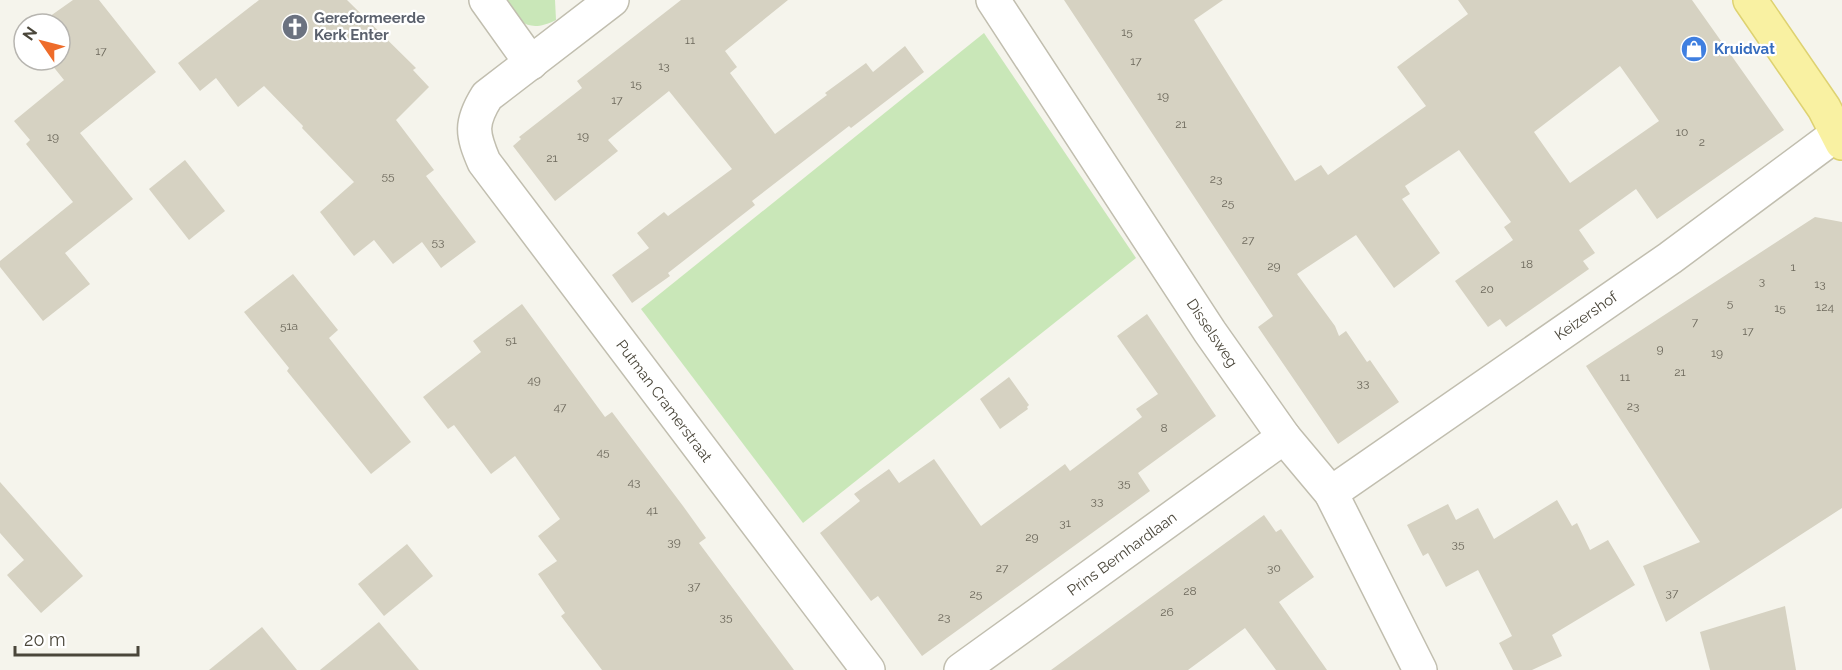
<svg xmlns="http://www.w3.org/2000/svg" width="1842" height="670" font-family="Raleway,sans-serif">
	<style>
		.green { fill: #c9e7b8 }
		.building { fill: #d6d2c2; fill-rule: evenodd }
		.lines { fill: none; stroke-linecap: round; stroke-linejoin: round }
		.minor-casing { stroke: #c1beaf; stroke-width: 36 }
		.major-casing { stroke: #ded271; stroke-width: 36 }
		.minor { stroke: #fff; stroke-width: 33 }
		.major { stroke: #f9f1a2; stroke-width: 33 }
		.labels { text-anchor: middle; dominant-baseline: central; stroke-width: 4.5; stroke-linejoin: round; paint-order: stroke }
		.number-label { font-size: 12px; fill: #6d695c }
		.worship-label { font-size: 15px; font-weight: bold; fill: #5b616d; stroke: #fff; text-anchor: start }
		.shop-label { font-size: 15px; font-weight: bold; fill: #366cbe; stroke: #fff; text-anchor: start }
		.street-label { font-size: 15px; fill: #4a463a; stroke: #fff }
	</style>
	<rect width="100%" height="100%" fill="#f5f4ec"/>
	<g class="green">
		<path d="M 501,0 L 555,0 L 556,20 C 528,34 518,22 501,0 Z"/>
		<polygon points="984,33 1136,258 803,523 641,309"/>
	</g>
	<g class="building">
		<polygon points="73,0 99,0 156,72 80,133 133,199 65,253 90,284 43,321 0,267 0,261 73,202 26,144 30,140 14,121 64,80 48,60 60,60 60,24 39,24"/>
		<polygon points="259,0 347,0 416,68 413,70 429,87 396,120 434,170 426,176 476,242 441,268 422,242 393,264 374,240 354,256 320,212 354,182 302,128 303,126 264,86 238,107 216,78 200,91 178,63"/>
		<polygon points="681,0 788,0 725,51 737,67 730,73 775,134 827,95 825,93 866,63 873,72 905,46 924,72 851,128 849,126 752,201 755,205 668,273 670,276 632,303 612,275 649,248 637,233 664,212 668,216 732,169 669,91 608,140 618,151 555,201 513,146 521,139 519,137 582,88 577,81"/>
		<path d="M 1064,0 L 1223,0 L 1194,20 L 1295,181 L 1321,165 L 1328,175 L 1426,106 L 1397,67 L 1468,14 L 1458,0 L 1692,0 L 1784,130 L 1657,219 L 1636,189 L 1579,230 L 1595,253 L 1583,261 L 1589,269 L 1506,327 L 1500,319 L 1488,327 L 1455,281 L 1513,240 L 1504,227 L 1511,222 L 1459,150 L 1405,186 L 1410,194 L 1402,199 L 1440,253 L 1394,288 L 1356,235 L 1297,274 L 1335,326 L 1339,336 L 1346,331 L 1367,362 L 1370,360 L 1399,402 L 1338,444 L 1258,327 L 1273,316 ZM 1620,66 L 1659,121 L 1570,183 L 1534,132 Z"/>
		<polygon points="185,160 225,211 189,240 149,189"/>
		<polygon points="1815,217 1842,222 1842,508 1666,622 1643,566 1700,542 1586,366"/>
		<polygon points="293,274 338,330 329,338 411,442 371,474 287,371 289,368 244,312"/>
		<polygon points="522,304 605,417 612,412 683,506 706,538 699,543 794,670 602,670 561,616 565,613 538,574 557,561 538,536 560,519 515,456 491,474 454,425 448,429 423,397 481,352 473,341"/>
		<polygon points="1147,314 1216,416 1138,473 1150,491 922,656 878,596 871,601 820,533 860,501 854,494 889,469 899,483 934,459 981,526 1065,464 1070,471 1142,417 1136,409 1158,394 1117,336"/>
		<polygon points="1009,377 1029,405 1027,407 1028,409 1000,429 980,399"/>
		<polygon points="0,482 83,576 41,613 7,575 24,560 0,533"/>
		<polygon points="1557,500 1572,526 1577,523 1590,550 1608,540 1635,585 1552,635 1562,656 1532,670 1513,670 1499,643 1512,636 1478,570 1446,587 1428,553 1423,556 1407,525 1448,504 1456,520 1478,508 1494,539"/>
		<polygon points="1264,515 1276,532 1281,529 1314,577 1279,602 1327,670 1276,670 1245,628 1188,670 1051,670"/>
		<polygon points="407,544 433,576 384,616 358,584"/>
		<polygon points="1785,606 1796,670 1710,670 1700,632"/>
		<polygon points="379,622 419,670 320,670"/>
		<polygon points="262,627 297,670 209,670"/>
	</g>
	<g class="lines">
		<defs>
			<g id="minor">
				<polyline points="486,0 531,63"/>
				<path d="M 612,0 L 487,96 C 470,123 472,134 484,162 L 868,670"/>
				<polyline points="993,0 1210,332 1284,437 1331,493 1420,670"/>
				<polyline points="1331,493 1670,258 1837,134"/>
				<polyline points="961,670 1284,437"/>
			</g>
			<polyline id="major" points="1750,0 1824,108 1842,143"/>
		</defs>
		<use href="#minor" class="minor-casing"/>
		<use href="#major" class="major-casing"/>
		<use href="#minor" class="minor"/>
		<use href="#major" class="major"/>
	</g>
	<defs>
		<symbol id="church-disc" viewBox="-11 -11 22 22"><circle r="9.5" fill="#6b7280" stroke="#fff"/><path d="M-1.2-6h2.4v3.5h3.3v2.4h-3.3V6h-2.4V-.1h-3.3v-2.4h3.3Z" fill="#fff"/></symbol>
		<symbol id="shop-disc" viewBox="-11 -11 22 22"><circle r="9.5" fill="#3f7fe0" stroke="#fff"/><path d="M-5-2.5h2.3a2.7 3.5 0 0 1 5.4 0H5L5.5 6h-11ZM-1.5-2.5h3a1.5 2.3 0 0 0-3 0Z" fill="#fff"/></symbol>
	</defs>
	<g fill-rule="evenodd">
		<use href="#church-disc" x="280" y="12" width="30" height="30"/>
		<use href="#shop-disc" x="1679" y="34" width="30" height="30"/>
	</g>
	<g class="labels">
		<g class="number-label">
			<text x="1127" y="32">15</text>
			<text x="690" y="40">11</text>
			<text x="101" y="51">17</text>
			<text x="1136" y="61">17</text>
			<text x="664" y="66">13</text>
			<text x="636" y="84">15</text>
			<text x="1163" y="96">19</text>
			<text x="617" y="100">17</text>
			<text x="1181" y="124">21</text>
			<text x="1682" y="132">10</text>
			<text x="583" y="136">19</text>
			<text x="53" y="137">19</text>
			<text x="1702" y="142">2</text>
			<text x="552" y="158">21</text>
			<text x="388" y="176">55</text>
			<text x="1216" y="179">23</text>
			<text x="1228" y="203">25</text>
			<text x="1248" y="240">27</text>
			<text x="438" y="242">53</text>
			<text x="1527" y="264">18</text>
			<text x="1274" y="266">29</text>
			<text x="1793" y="267">1</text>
			<text x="1762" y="281">3</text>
			<text x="1820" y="284">13</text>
			<text x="1487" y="289">20</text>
			<text x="1730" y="303">5</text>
			<text x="1825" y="307">124</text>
			<text x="1780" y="308">15</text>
			<text x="1695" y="322">7</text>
			<text x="289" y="326">51a</text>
			<text x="1748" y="331">17</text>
			<text x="511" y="340">51</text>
			<text x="1660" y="349">9</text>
			<text x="1717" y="353">19</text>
			<text x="1680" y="372">21</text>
			<text x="1625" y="377">11</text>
			<text x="534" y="380">49</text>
			<text x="1363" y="383">33</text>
			<text x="1633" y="406">23</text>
			<text x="560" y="407">47</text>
			<text x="1164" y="428">8</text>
			<text x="603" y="452">45</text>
			<text x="634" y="482">43</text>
			<text x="1124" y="483">35</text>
			<text x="1097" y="501">33</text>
			<text x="652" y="510">41</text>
			<text x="1065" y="523">31</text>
			<text x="1032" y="537">29</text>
			<text x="674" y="542">39</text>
			<text x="1458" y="544">35</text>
			<text x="1002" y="568">27</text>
			<text x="1274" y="568">30</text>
			<text x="694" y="586">37</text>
			<text x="1190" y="591">28</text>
			<text x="1672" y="593">37</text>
			<text x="976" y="594">25</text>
			<text x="1167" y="612">26</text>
			<text x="726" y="617">35</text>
			<text x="944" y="617">23</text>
		</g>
		<g class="worship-label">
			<text x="314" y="18">Gereformeerde<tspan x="314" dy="17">Kerk Enter</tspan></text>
		</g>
		<g class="shop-label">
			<text x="1714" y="49">Kruidvat</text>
		</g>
		<g class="street-label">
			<text transform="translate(1586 316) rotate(-35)">Keizershof</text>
			<text transform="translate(1212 333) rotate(56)">Disselsweg</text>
			<text transform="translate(664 401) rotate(53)">Putman Cramerstraat</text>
			<text transform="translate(1122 554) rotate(-36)">Prins Bernhardlaan</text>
		</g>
	</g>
	<g transform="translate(42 42) rotate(305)"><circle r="28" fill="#ffffff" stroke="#b7b5b0" stroke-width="1.5"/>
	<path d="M0-4.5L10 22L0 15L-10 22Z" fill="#ee6c2a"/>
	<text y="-9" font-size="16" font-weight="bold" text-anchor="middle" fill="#4a463a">N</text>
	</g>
	<path d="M15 646v9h123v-9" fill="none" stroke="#4a463a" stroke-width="3"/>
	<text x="24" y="646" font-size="18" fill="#4a463a" stroke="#ffffff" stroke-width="4.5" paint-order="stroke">20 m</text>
</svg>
